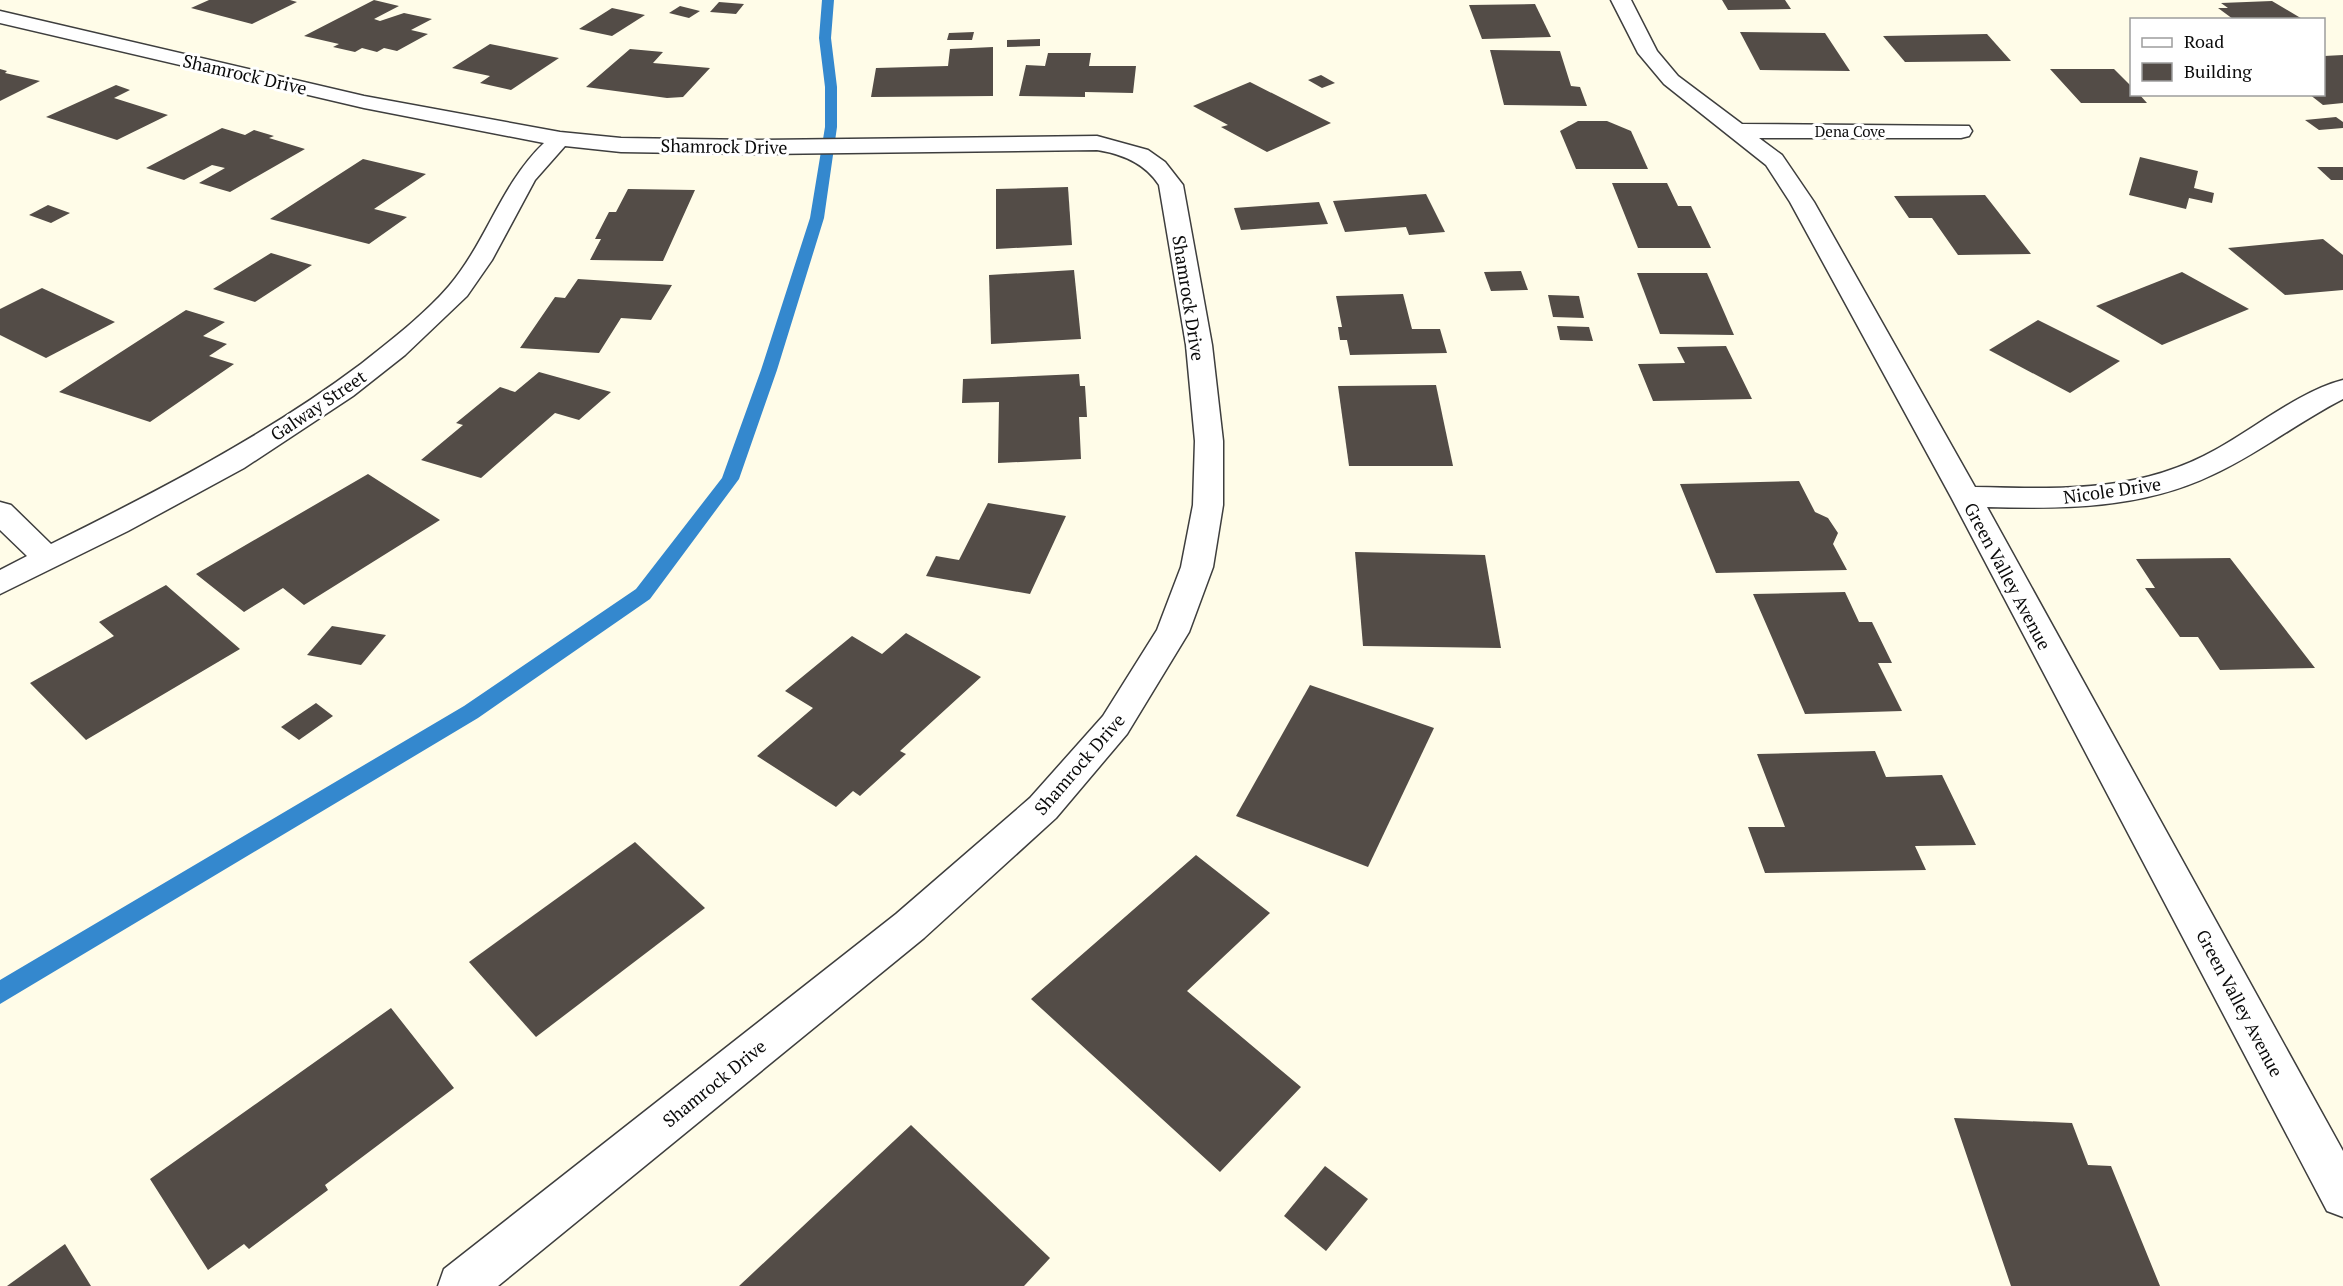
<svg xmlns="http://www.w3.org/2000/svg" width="2343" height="1286" font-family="'PT Serif',serif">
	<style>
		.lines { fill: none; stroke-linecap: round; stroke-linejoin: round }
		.stream { fill: #3488ce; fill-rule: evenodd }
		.building { fill: #534c47 }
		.minor-casing { stroke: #3e3e3e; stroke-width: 3 }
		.minor { fill: #fff; fill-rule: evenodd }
		.labels { text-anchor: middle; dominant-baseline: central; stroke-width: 6; stroke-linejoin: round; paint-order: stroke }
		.far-street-label { font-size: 15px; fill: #0b0b0b; stroke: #fff }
		.street-label { font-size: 18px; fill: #0b0b0b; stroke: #fff }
	</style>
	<rect width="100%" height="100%" fill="#fffce8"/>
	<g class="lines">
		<polygon class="stream" points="822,0 834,0 831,38 837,87 837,127 824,218 777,370 739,479 650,599 478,718 0,1004 0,980 464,706 636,589 722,478 761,370 810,218 825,127 825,87 819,38"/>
	</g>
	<g class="building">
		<polygon points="209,0 290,0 297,2 252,24 191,8"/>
		<polygon points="374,0 399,6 374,19 380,21 404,13 432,19 411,30 428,34 397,51 384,48 377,52 362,48 355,52 333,47 339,44 304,36"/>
		<polygon points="1722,0 1785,0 1791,9 1728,10"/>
		<polygon points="2272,1 2304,20 2233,19 2218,8 2228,8 2221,3"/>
		<polygon points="719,2 744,4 736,14 710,12"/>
		<polygon points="1535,4 1551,37 1482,39 1469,5"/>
		<polygon points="680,6 700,11 689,18 669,13"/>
		<polygon points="612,8 645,15 612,36 579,29"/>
		<polygon points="974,32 972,40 947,40 949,33"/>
		<polygon points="1740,32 1825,33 1850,71 1760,70"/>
		<polygon points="1987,34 2011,61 1905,62 1883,36"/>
		<polygon points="1040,39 1040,46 1007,47 1007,40"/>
		<polygon points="490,44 559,58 511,90 480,83 490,76 452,68"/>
		<polygon points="993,47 993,96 871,97 876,68 948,66 950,49"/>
		<polygon points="630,49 663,52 653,63 710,68 683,97 667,98 586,87"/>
		<polygon points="1490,50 1560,51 1571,86 1580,87 1587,106 1504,105"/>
		<polygon points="1048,53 1091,53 1089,66 1136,66 1133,93 1085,92 1085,97 1019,96 1026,65 1045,66"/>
		<polygon points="2343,55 2343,103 2323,105 2309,94 2324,94 2324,56"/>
		<polygon points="0,69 7,71 5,73 40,81 0,101"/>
		<polygon points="2050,69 2114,69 2132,87 2132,94 2139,94 2147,103 2081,103"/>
		<polygon points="1321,75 1335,83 1322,88 1308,80"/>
		<polygon points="1250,82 1331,123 1267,152 1221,127 1228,125 1193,106"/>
		<polygon points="116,85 130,90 114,98 168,115 117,140 46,117"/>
		<polygon points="2336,117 2343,122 2343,128 2319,130 2305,120"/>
		<polygon points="1578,121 1607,121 1631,131 1648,169 1576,169 1560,131"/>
		<polygon points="222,128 245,135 254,130 274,136 269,138 305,149 230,192 199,183 225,168 212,165 184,180 146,168"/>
		<polygon points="2140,157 2198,171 2194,188 2214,193 2212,203 2189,198 2186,209 2129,195"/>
		<polygon points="363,159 426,174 374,209 407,217 369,244 270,219"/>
		<polygon points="2317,167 2343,167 2343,180 2331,180"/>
		<polygon points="1612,183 1667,183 1678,206 1691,206 1711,248 1638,248"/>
		<polygon points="1068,187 1072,245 996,249 996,189"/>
		<polygon points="628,189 695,190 663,261 590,260 601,239 595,239 609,212 616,212"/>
		<polygon points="1426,194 1445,232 1409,235 1406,227 1345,232 1333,201"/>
		<polygon points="1985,195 2031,254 1958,255 1932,218 1909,218 1894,196"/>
		<polygon points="1319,202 1328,224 1241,230 1234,208"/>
		<polygon points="48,205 70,213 51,223 29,215"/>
		<polygon points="2323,239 2343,255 2343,290 2285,295 2228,248"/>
		<polygon points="271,253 312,265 255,302 213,289"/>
		<polygon points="1074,270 1081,339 991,344 989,275"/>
		<polygon points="1521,271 1528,290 1491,291 1484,272"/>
		<polygon points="2182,272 2249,309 2162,345 2096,306"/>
		<polygon points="1637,273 1707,273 1734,335 1660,334"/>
		<polygon points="578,279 672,285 651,320 621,318 599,353 520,348 555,297 565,298"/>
		<polygon points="42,288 115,322 46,358 0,335 0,309"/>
		<polygon points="1403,294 1412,329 1440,329 1447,353 1350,355 1347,340 1340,340 1338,327 1342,327 1336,296"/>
		<polygon points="1548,295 1579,296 1584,318 1553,317"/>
		<polygon points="186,310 225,322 203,336 227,344 209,356 234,364 150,422 59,392"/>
		<polygon points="2038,320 2120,361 2070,393 1989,350"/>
		<polygon points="1557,326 1589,327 1593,341 1560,340"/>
		<polygon points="1726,346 1752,399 1653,401 1638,364 1685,363 1677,347"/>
		<polygon points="539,372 611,392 579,420 555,413 481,478 421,460 463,425 456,423 500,387 515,392"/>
		<polygon points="1079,374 1080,386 1085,386 1087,417 1079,417 1081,459 998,463 999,402 962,403 963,379"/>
		<polygon points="1436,385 1453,466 1349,466 1338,386"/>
		<polygon points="368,474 440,520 304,605 283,588 244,612 196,574"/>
		<polygon points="1799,481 1815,512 1828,518 1838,533 1833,544 1847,570 1716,573 1680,484"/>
		<polygon points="988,503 1066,516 1030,594 926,576 936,556 959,560"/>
		<polygon points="1355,552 1485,555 1501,648 1363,646"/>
		<polygon points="2230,558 2315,668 2220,670 2198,637 2180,637 2145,588 2155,588 2136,559"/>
		<polygon points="166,585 240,649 86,740 30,683 114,636 99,622"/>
		<polygon points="1845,592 1859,622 1872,622 1892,663 1878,663 1902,711 1805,714 1753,594"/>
		<polygon points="332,626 386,635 361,665 307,655"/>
		<polygon points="906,633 981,677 900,751 906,754 860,796 853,791 836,807 757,756 813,708 785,691 852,636 882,654"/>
		<polygon points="1310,685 1434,728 1368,867 1236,816"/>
		<polygon points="316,703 333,716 299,740 281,727"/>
		<polygon points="1875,751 1886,777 1942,775 1976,845 1915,846 1926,870 1765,873 1748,827 1785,827 1757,754"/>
		<polygon points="635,842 705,908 536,1037 469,962"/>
		<polygon points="1196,855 1270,913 1187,991 1301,1087 1220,1172 1031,999"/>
		<polygon points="391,1008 454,1088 325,1185 328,1190 249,1249 244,1244 208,1270 150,1179"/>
		<polygon points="1954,1118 2072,1123 2088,1165 2111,1166 2160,1286 2011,1286"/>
		<polygon points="911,1125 1050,1258 1024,1286 739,1286"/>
		<polygon points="1325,1166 1368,1199 1326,1251 1284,1216"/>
		<polygon points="65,1244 91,1286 7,1286"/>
	</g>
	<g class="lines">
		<defs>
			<g id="minor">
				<path d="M 1611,0 L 1631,0 L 1657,51 L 1678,76 L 1742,124 L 1969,126 L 1972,131 L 1969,136 L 1961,138 L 1759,138 L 1782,155 L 1814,202 L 1975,487 C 2061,489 2138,493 2215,450 C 2255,428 2300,391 2343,380 L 2343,399 C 2298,422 2258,454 2212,475 C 2141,509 2064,509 1987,507 L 2343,1151 L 2343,1217 L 2327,1211 L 1951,497 L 1790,202 L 1766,165 L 1664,84 L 1638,53 Z"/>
				<path d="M 0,11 L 364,96 L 560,132 L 621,138 L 753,140 L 1097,136 L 1148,150 L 1165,162 L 1183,185 L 1212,345 L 1223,441 L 1223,505 L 1213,567 L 1189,632 L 1127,734 L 1056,818 L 924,938 L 498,1286 L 438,1286 L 444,1269 L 896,914 L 1030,798 L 1103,716 L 1157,630 L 1181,567 L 1193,505 L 1195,441 L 1186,345 L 1159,185 C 1145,163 1122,154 1097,150 L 753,154 L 621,152 L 565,146 L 535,180 L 492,260 L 467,296 L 405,355 L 353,396 L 244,468 L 128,531 L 0,594 L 0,570 L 27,556 L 0,530 L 0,502 L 11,505 L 51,544 C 158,491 265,436 361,364 C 391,340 424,315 449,286 C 487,241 501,184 544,143 L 364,108 L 0,23 Z"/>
			</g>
		</defs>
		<use href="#minor" class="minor-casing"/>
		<use href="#minor" class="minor"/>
	</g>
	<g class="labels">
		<g class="far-street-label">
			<text x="1850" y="131">Dena Cove</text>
		</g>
		<g class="street-label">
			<text transform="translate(245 74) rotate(13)">Shamrock Drive</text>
			<text transform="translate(724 146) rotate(1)">Shamrock Drive</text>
			<text transform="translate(1189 298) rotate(81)">Shamrock Drive</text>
			<text transform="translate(318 405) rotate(-34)">Galway Street</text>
			<text transform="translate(2112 490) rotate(-8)">Nicole Drive</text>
			<text transform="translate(2008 576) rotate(62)">Green Valley Avenue</text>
			<text transform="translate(1079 764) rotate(-49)">Shamrock Drive</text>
			<text transform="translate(2240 1003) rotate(62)">Green Valley Avenue</text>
			<text transform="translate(714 1083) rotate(-39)">Shamrock Drive</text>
		</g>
	</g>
	<rect x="2130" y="18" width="195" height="78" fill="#ffffff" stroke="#9d9d9d" stroke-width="1.5"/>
	<rect x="2142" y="38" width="30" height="9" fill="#ffffff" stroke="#9d9d9d" stroke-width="1.5"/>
	<text x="2184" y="48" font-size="18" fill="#0b0b0b">Road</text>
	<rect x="2142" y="63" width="30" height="18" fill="#534c47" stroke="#9d9d9d" stroke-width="1.5"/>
	<text x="2184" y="78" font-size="18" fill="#0b0b0b">Building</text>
</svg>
